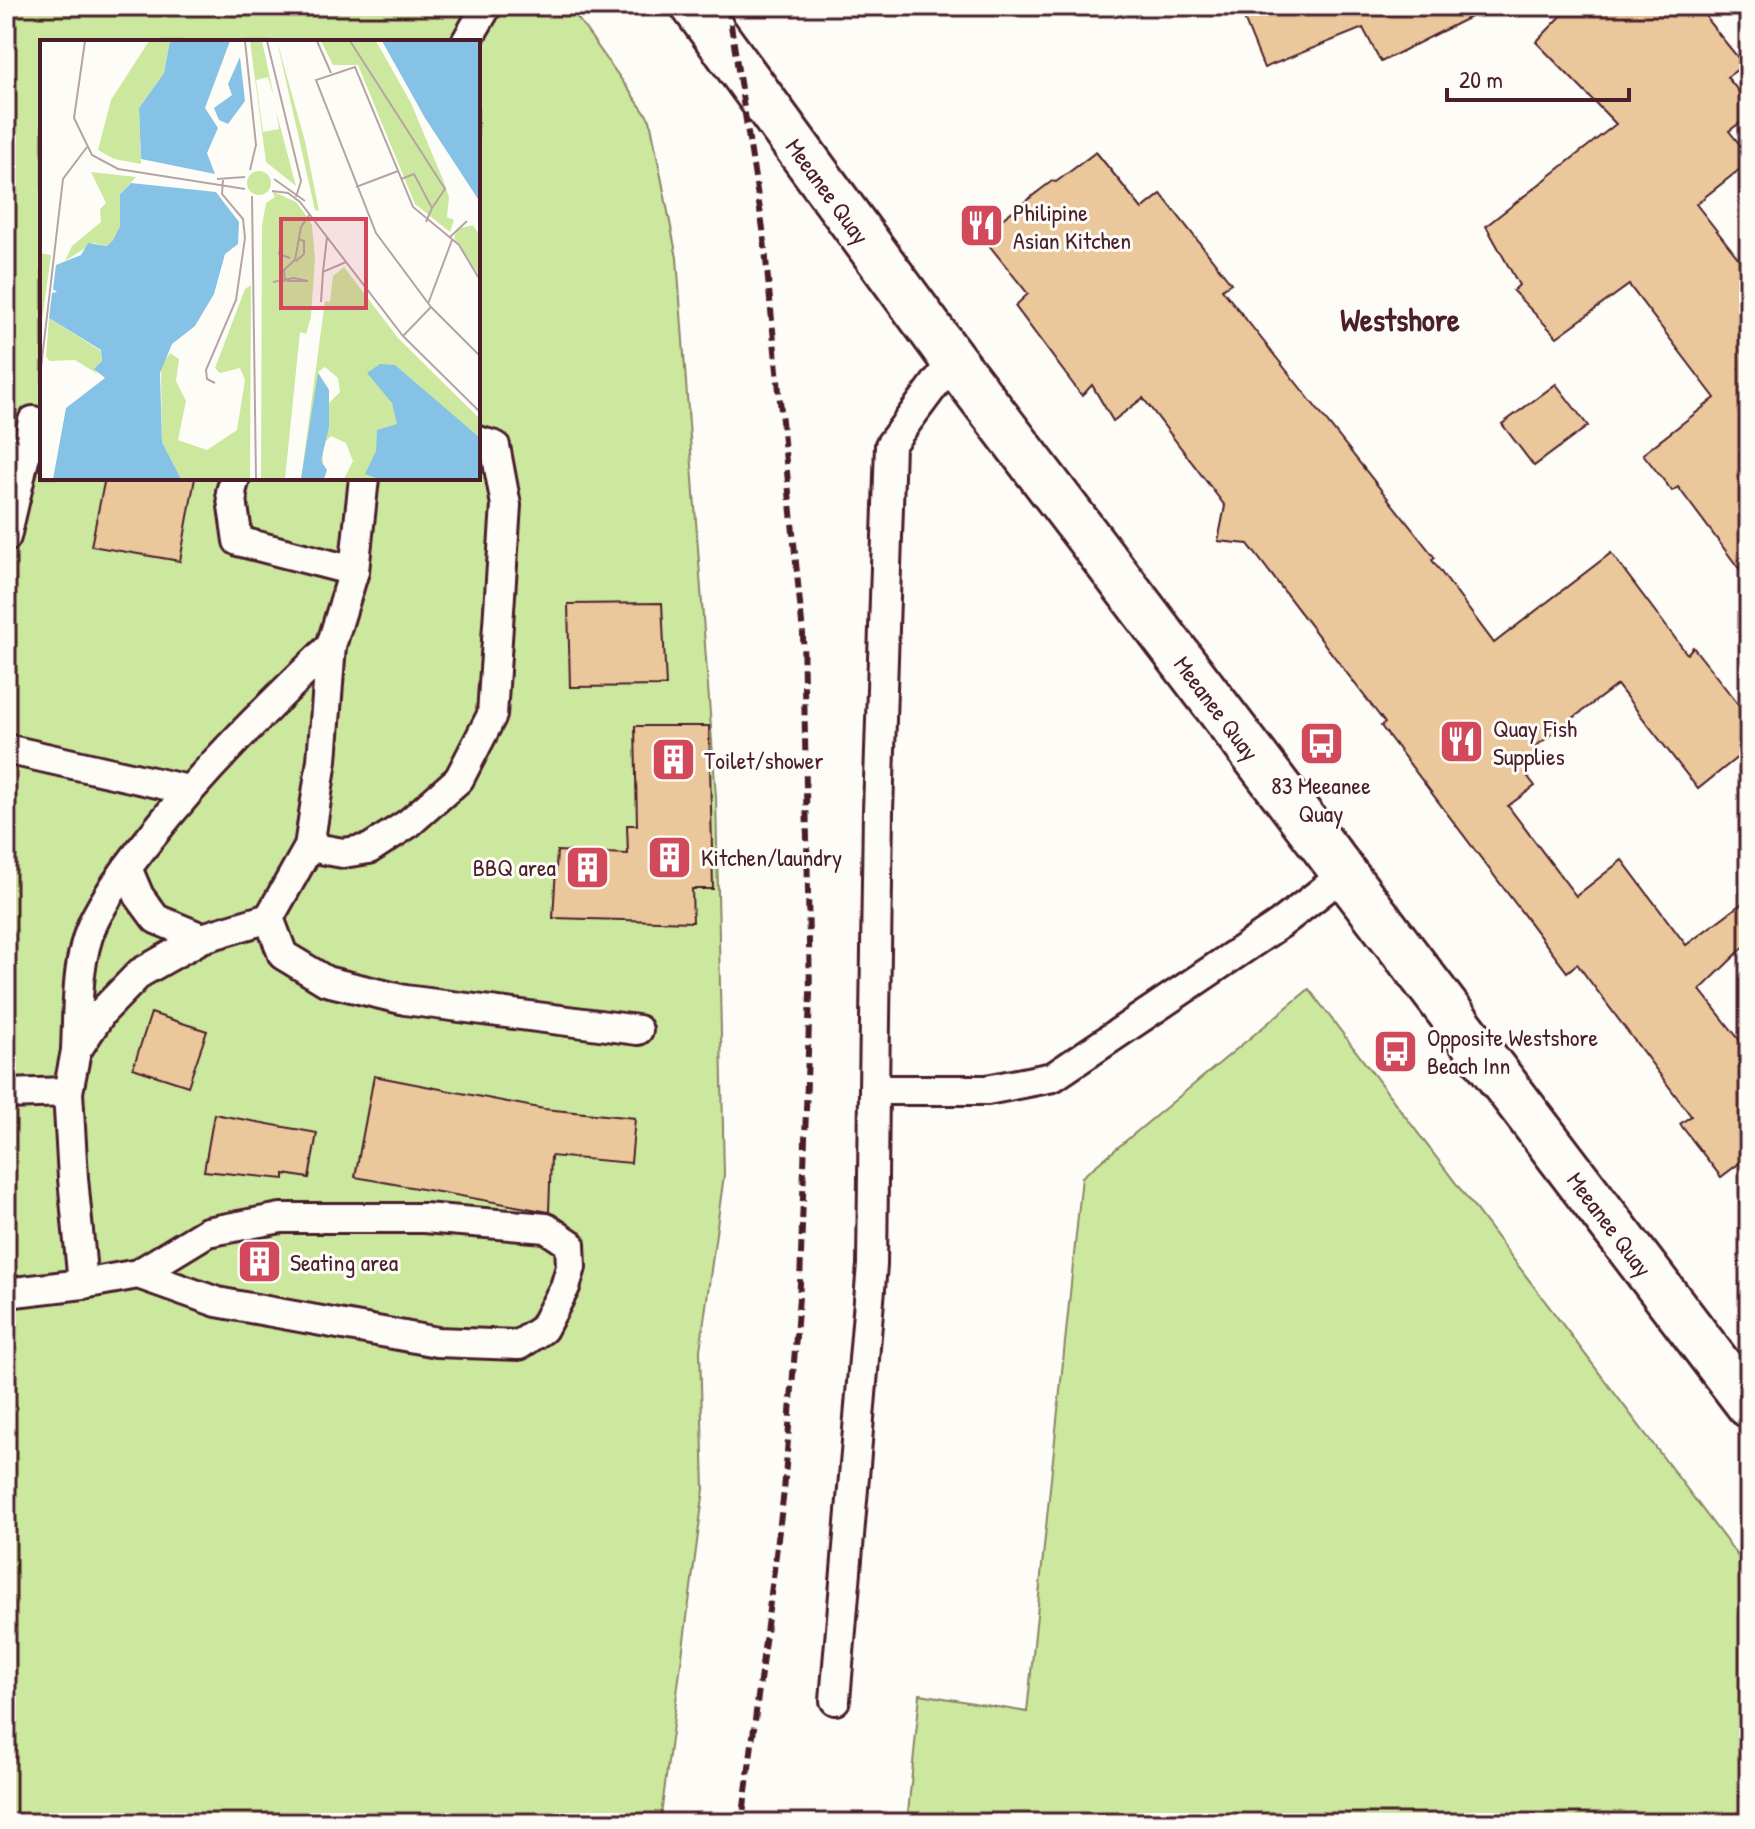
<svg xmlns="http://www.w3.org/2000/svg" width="1755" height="1829" font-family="'Patrick Hand',sans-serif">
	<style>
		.green { fill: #cce89f; stroke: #8b8465; stroke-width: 2; fill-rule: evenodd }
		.building { fill: #ebc89c; stroke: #4a1f2b; stroke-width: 2 }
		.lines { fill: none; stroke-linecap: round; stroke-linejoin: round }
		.service-casing { stroke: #4a1f2b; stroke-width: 34 }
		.secondary-casing { stroke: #4a1f2b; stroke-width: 50 }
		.service { stroke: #fdfcf7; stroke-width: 28 }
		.secondary { stroke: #fdfcf7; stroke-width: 44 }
		.rail { stroke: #4a1f2b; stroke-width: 6; stroke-dasharray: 12 6; stroke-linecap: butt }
		.labels { text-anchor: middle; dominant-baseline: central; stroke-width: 6; stroke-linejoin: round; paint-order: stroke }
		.street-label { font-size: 24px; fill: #4a1f2b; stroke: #fdfcf7 }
		.poi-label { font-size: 24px; fill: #4a1f2b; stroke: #fdfcf7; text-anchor: start }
		.district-label { font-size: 32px; font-weight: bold; fill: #4a1f2b; stroke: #fdfcf7 }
		.inset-road { fill: none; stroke: #b5a4a5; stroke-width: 2 }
		.view { fill: #d1495b; fill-opacity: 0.15; stroke: #d1495b; stroke-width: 4 }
		.inset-edge { fill: none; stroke: #4a1f2b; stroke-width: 4 }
	</style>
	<rect width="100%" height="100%" fill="#fdfcf7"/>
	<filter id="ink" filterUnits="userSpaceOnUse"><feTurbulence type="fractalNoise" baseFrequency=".0125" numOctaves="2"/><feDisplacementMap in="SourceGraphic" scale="16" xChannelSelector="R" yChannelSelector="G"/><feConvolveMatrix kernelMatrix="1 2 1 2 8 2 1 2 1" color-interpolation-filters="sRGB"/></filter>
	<g filter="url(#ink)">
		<g class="green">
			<path d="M 6,6 L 569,6 L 650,120 L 677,258 L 716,797 L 724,1175 L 700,1350 L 704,1489 L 660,1823 L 6,1823 ZM 42,42 L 478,42 L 478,478 L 42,478 Z"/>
			<polygon points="1309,989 1749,1571 1749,1823 907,1823 920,1694 1027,1712 1082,1177"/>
		</g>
		<g class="building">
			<polygon points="1239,6 1492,6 1381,62 1363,28 1264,68"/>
			<polygon points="1571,6 1702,6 1709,22 1744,65 1727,77 1749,104 1749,116 1729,131 1749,156 1749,162 1696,204 1749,272 1749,582 1678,487 1672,491 1643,454 1715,398 1629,285 1557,337 1513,291 1519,285 1486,226 1616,124 1536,42"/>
			<polygon points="1096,152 1142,209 1161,194 1231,283 1222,289 1435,558 1432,560 1494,643 1611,553 1687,654 1693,647 1749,718 1749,748 1698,789 1617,685 1535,747 1543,759 1525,773 1535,786 1508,806 1576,896 1622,860 1686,945 1749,898 1749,942 1700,990 1749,1052 1749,1156 1721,1177 1680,1124 1691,1116 1577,964 1567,972 1381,726 1385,723 1248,544 1218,541 1225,506 1143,398 1113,421 1092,385 1082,396 1015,306 1028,294 981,235 1052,181 1056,182"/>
			<polygon points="1556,384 1588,426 1534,466 1502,424"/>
			<polygon points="105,478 195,478 180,561 91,546"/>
			<polygon points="662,603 666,686 570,687 568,604"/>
			<polygon points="635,726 709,726 713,889 692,889 693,922 553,918 557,851 628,854 627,825 637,825"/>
			<polygon points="151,1013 207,1031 188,1086 133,1068"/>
			<polygon points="374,1076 544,1109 635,1118 631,1163 551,1156 549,1212 355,1177"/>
			<polygon points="214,1114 317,1133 309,1178 284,1174 284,1179 204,1171"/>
		</g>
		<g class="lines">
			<defs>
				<g id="service">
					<polyline points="466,42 487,6"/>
					<polyline points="953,360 890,445 878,811 874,1090 987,1090 1053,1077 1280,924 1343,875"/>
					<polyline points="235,478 231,492 238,541 354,571"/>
					<polyline points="6,537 33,421"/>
					<polyline points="6,749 188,790"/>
					<polyline points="309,847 343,853 369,849 409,823 459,779 492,715 506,505 495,446 478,441"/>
					<polyline points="127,868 139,896 156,919 202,938"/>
					<polyline points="269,918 283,955 326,981 405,1000 638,1030"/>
					<path d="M 76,1050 C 78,1009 76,961 93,923 C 108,892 130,863 151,837 C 206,767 268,707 331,646"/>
					<polyline points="6,1094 68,1092"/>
					<polyline points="83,1284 73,1178 68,1092 76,1051 102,1012 140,973 202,938 269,918 309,847 322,760 331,646 354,571 364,478"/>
					<polyline points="6,1293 83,1284 138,1274 207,1232 281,1218 424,1218 546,1228 570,1244 571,1267 565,1287 543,1329 519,1345 437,1342 217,1302 138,1274"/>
					<polyline points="835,1700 872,1265 874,1090"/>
				</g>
				<polyline id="secondary" points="694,6 953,360 1749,1405"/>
			</defs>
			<use href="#service" class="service-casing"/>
			<use href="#secondary" class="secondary-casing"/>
			<use href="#service" class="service"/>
			<use href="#secondary" class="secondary"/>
			<polyline class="rail" points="728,6 763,229 803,634 810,994 800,1284 784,1491 742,1823"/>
		</g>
	</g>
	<defs>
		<symbol id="restaurant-square" viewBox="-11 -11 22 22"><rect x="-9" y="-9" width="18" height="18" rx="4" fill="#d1495b" stroke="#fdfcf7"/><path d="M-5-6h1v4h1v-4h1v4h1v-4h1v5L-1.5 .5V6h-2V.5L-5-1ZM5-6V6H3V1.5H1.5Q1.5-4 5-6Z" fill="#fff"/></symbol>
		<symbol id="bus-square" viewBox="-11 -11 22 22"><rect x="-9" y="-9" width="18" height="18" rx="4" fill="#d1495b" stroke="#fdfcf7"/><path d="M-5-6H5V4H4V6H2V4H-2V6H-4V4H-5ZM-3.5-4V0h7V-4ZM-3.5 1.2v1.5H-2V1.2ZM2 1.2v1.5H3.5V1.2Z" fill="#fff"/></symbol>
		<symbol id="building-square" viewBox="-11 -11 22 22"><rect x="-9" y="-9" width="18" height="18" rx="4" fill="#d1495b" stroke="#fdfcf7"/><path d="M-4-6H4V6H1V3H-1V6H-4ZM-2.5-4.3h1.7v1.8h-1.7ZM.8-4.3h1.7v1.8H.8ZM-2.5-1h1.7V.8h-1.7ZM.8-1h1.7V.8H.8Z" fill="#fff"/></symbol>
	</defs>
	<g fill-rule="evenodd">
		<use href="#restaurant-square" x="956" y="200" width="51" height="51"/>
		<use href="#restaurant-square" x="1436" y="716" width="51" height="51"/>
		<use href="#bus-square" x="1296" y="718" width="51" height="51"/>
		<use href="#building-square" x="648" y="734" width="51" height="51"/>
		<use href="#building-square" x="644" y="832" width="51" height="51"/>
		<use href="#building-square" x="562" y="842" width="51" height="51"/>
		<use href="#bus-square" x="1370" y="1026" width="51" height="51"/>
		<use href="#building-square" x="234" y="1236" width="51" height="51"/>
	</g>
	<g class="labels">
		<g class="street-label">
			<text transform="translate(828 191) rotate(54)">Meeanee Quay</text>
			<text transform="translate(1217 708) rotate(53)">Meeanee Quay</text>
			<text transform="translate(1610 1224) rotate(53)">Meeanee Quay</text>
		</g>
		<g class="poi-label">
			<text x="1013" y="212">Philipine<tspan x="1013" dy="28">Asian Kitchen</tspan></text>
			<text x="1493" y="728">Quay Fish<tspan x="1493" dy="28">Supplies</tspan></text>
			<text x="704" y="760">Toilet/shower</text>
			<text x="1321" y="785" text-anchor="middle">83 Meeanee<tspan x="1321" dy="28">Quay</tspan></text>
			<text x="701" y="857">Kitchen/laundry</text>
			<text x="556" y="867" text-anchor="end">BBQ area</text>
			<text x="1427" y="1037">Opposite Westshore<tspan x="1427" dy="28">Beach Inn</tspan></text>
			<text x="290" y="1262">Seating area</text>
		</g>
		<g class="district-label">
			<text x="1400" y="319">Westshore</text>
		</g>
	</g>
	<g transform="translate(40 40)">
		<rect width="440" height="440" fill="#fdfcf7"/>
		<path d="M 109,1 L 130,1 L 124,33 L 99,68 L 101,124 L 74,119 L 58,110 L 71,60 ZM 210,1 L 222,1 L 234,57 L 228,37 L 216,40 L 223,92 L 239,89 L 236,71 L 256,146 L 226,122 ZM 237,1 L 265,101 L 279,171 L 275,170 ZM 281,1 L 336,1 L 371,63 L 404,142 L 409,157 L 407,177 L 414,180 L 410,192 L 375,164 L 318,25 L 293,25 ZM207 143a12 12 0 1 1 24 0a12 12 0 1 1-24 0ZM 51,132 L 96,137 L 80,154 L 80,186 L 73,200 L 67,206 L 53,203 L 25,221 L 32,206 L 61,182 L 60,169 L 66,163 ZM 232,151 L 256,162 L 265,174 L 272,185 L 275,218 L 271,277 L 266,294 L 260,292 L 245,439 L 221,439 L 222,186 L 226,163 L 235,157 ZM 433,185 L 440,196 L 440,237 L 414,198 L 417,189 ZM 0,213 L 11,215 L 0,295 ZM 304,227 L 358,298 L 440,379 L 440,439 L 304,439 L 313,421 L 306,403 L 291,396 L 282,405 L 284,439 L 261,439 L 285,261 L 290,262 L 293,236 ZM 285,327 L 298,338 L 300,352 L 288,364 L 289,350 L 278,332 ZM 211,245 L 210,439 L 141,439 L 122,402 L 121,326 L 130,313 L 139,319 L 136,341 L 146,361 L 138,400 L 167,410 L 197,390 L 205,340 L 200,328 L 180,333 L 175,328 L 205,249 ZM 9,278 L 61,311 L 62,321 L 55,329 L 58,334 L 35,320 L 10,321 L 6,317 Z" fill="#cce89f" fill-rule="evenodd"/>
		<path d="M 130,1 L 190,1 L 165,68 L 178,88 L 167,113 L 175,134 L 101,119 L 99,68 L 124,33 ZM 342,1 L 440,1 L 440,162 L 385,78 ZM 200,17 L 205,61 L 188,84 L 179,80 L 174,68 L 192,55 L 188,44 ZM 91,143 L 176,152 L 199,182 L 198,204 L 185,214 L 174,254 L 155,286 L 132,304 L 120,333 L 122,402 L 141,439 L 13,439 L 26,368 L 65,338 L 54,329 L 62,321 L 61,310 L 9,278 L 12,253 L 17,252 L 13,249 L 16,225 L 41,215 L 48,203 L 67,206 L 73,200 L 80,186 L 80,154 ZM 340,324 L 355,325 L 439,397 L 440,439 L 338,439 L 325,434 L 336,411 L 337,390 L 357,384 L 352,363 L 327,333 ZM 278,333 L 289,350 L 289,387 L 281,421 L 287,430 L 284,439 L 261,439 Z" fill="#86c2e6"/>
		<path class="inset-road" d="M 45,1 L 34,78 L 52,115 L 78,129 L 205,149M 205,1 L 216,105 L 210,130M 227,1 L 261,141 L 256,157M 277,1 L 291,33M 310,1 L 405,149 L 392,168M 177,139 L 205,137M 234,139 L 265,161M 361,139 L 374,134 L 392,168 L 386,182M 316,147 L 358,131M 232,151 L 248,153 L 260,162 L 363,296 L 440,372M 212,156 L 216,439M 287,197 L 283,232 L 306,222M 409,198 L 427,181M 242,200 L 239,214 L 250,218M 256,221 L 264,214 L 264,201 L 258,199M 440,240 L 419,205 L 373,167 L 315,27 L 276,40 L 336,193 L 391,267 L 440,316M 233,242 L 254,238 L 268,241 L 247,241M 245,242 L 244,230 L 255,220 L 261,187 L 270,174M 281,262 L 283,232M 388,264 L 412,200M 363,296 L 391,267M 0,336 L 23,139 L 47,107M 175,343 L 167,339 L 166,330 L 196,260 L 205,198 L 203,179 L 182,154 L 183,140"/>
		<path class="view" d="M 241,179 L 326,179 L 326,268 L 241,268 Z"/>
		<rect width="440" height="440" class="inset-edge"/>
	</g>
	<rect width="1755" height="1829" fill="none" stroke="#fdfcf7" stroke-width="32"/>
	<rect x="16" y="16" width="1723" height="1797" fill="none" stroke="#4a1f2b" stroke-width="3" filter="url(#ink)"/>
	<path d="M1447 88v12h182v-12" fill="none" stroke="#4a1f2b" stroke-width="4"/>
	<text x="1459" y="88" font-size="24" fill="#4a1f2b" stroke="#fdfcf7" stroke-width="6" paint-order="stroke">20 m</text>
</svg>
